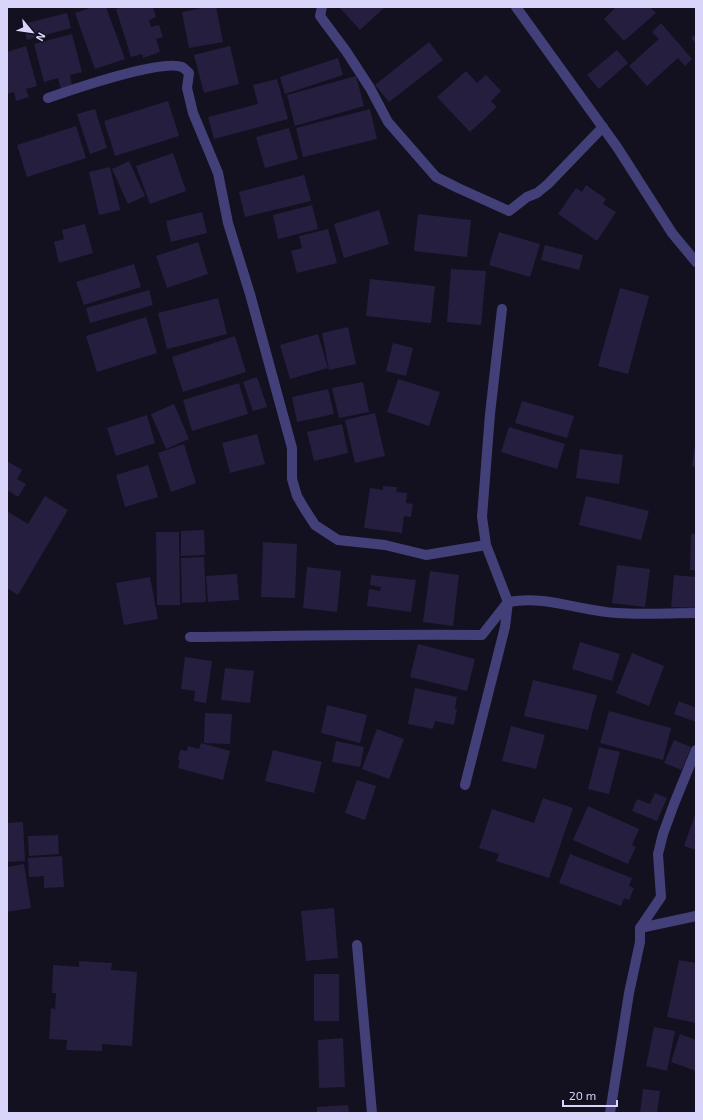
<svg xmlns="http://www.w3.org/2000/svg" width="703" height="1120" font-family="'Exo 2',sans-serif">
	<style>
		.building { fill: #251e3f }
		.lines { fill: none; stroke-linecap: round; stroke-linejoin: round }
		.lane { stroke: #434079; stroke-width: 10 }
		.street { stroke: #434079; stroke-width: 10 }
	</style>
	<rect width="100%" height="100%" fill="#131020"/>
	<g class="building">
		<polygon points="92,7 106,7 125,59 95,69 75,13"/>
		<polygon points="124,7 153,7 156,17 149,20 151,27 159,25 163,37 156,39 160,52 143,58 142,54 131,57 116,9"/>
		<polygon points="207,7 216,7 223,42 189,48 182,12"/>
		<polygon points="339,7 385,7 360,30"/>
		<polygon points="614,7 650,7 656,13 624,41 604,19 615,8"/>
		<polygon points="67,13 71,28 27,40 23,24"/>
		<polygon points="661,23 692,59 685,66 678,58 647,86 629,66 659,39 652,32"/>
		<polygon points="72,34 82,72 70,75 72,85 61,89 58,78 44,82 34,44"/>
		<polygon points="696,34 696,44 691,38"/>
		<polygon points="429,42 443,60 389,102 375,85"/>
		<polygon points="26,46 37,86 26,89 29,97 16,101 14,92 7,94 7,52"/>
		<polygon points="230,46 239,84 204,93 194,55"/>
		<polygon points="617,50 628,63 599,89 587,75"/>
		<polygon points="338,58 343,75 285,94 280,77"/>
		<polygon points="466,71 477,83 486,75 501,91 491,101 497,107 470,132 437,97"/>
		<polygon points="356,76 364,106 295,126 287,95"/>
		<polygon points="277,79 288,119 214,139 208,117 258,104 253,85"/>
		<polygon points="168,101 179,136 115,156 104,121"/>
		<polygon points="95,109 107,148 90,154 77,114"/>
		<polygon points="370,109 377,139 303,157 296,128"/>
		<polygon points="76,126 86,158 27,177 17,145"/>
		<polygon points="289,128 298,159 265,168 256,137"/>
		<polygon points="173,153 186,191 150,204 136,166"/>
		<polygon points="129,161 145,196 128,204 112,169"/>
		<polygon points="110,167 120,210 99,215 89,172"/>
		<polygon points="304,175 311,201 245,217 239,192"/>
		<polygon points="586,185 606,199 603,204 616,212 597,241 558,214 576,188 582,192"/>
		<polygon points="312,205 318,229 278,239 273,215"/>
		<polygon points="379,210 389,244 344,258 334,224"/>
		<polygon points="202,212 207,233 171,242 166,221"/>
		<polygon points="418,214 471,220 467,257 414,251"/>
		<polygon points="85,224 93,253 59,263 54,242 64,239 62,230"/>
		<polygon points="328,229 337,263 297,273 291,251 302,248 299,236"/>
		<polygon points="499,232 540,244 530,277 489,265"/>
		<polygon points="198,242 208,274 167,288 156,256"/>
		<polygon points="545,245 583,255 579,270 541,260"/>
		<polygon points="134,264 141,287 84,305 76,282"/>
		<polygon points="451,269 486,271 481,325 447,322"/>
		<polygon points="370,279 435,286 431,323 366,316"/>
		<polygon points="620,288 649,296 628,374 598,366"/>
		<polygon points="149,290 153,305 90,323 86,308"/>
		<polygon points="218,298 227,334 167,349 158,313"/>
		<polygon points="146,317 157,353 97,372 86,336"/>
		<polygon points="348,327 356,364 329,370 322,333"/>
		<polygon points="318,334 328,368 290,379 280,345"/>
		<polygon points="235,336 246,372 183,392 172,357"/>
		<polygon points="393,343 413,348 406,376 386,371"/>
		<polygon points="257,377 267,407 253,411 243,382"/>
		<polygon points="398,379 440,392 429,426 387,412"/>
		<polygon points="363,382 369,412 339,418 332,388"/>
		<polygon points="239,383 248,414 192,431 183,400"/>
		<polygon points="328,389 334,414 297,422 292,397"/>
		<polygon points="522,401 574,416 567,438 515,423"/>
		<polygon points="174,404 189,439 166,449 151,414"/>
		<polygon points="375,413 385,456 355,463 345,420"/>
		<polygon points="147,415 155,443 116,456 107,428"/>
		<polygon points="342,424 348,453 314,461 307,432"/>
		<polygon points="509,427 565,444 557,469 501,452"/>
		<polygon points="257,434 265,464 230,473 222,443"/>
		<polygon points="184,444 196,483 171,492 158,453"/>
		<polygon points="695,444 696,444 696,467 692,466"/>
		<polygon points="580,449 623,455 619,484 576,478"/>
		<polygon points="7,461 22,470 17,479 26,484 18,497 9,491 7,493"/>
		<polygon points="148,465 158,497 125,507 116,475"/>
		<polygon points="383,486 397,487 396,492 407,493 406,503 413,504 411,517 404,516 402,533 364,528 370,488 383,490"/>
		<polygon points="45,496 68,510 18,595 7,588 7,511 28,524"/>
		<polygon points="586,496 649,511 641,540 579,525"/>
		<polygon points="204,530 205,555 181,556 181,531"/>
		<polygon points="156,532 179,532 180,605 157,605"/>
		<polygon points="691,534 696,534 696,570 690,570"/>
		<polygon points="263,542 297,544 295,598 261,597"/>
		<polygon points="204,557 206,602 182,603 181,558"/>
		<polygon points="617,565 650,569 645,607 612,603"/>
		<polygon points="307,567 341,571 337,612 303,608"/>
		<polygon points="430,571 459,575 453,626 423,622"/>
		<polygon points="237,574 239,600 208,602 206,576"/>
		<polygon points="371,575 416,580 411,612 367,606 369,589 380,591 381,587 370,585"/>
		<polygon points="674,575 696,577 696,608 671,607"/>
		<polygon points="150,577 158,619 124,625 116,583"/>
		<polygon points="580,642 620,654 612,681 572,669"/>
		<polygon points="418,644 475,659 467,691 410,677"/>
		<polygon points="632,653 664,666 649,706 616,693"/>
		<polygon points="185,657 212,661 206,703 194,701 195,691 181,689"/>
		<polygon points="225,668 254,671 250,703 221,700"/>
		<polygon points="533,680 597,695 588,730 524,716"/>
		<polygon points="415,688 457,697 455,709 457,709 454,725 435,721 433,729 408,724"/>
		<polygon points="679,701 696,708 696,722 674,714"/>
		<polygon points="327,705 367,715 360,743 321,733"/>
		<polygon points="609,711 671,728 663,760 600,743"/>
		<polygon points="205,713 232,714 230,744 204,743"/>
		<polygon points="511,726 545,735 536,769 502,761"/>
		<polygon points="377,729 404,739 389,779 362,769"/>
		<polygon points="674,740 691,747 682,770 664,763"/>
		<polygon points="336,741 364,747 360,767 332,762"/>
		<polygon points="201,743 230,751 223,780 178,768 180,761 178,760 180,750 187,751 188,746 199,749"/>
		<polygon points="599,747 620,752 609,794 588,789"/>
		<polygon points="273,750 322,762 314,793 265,781"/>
		<polygon points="357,780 376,786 365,820 345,813"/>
		<polygon points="655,793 667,798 657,821 632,811 637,799 650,804"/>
		<polygon points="543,798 573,808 549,878 496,861 499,854 479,848 492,809 534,823"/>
		<polygon points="588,806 639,829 632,845 636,847 628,864 573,840"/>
		<polygon points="696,812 696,850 684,846"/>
		<polygon points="23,822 25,861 7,862 7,823"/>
		<polygon points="58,835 59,854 29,856 28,836"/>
		<polygon points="570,854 632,878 629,886 634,888 629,900 624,898 621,906 559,883"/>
		<polygon points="62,856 64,887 44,888 44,876 29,877 28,858"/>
		<polygon points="24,864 31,908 7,912 7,867"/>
		<polygon points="334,908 338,958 306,961 301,911"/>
		<polygon points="679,960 696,963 696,1023 667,1017"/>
		<polygon points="79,961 112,963 111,970 137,972 132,1046 102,1044 102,1051 66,1050 67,1040 49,1039 51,1008 55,1009 56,993 52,993 53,965 79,967"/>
		<rect x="314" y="974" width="25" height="47"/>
		<polygon points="654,1027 675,1031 667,1071 646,1066"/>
		<polygon points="680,1034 696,1040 696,1071 671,1062"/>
		<polygon points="343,1038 345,1087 319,1088 318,1040"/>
		<polygon points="643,1089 660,1091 657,1113 640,1113"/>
		<polygon points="348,1105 349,1113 317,1113 317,1107"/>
	</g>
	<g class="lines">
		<polyline class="lane" points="357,945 372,1113"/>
		<g class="street">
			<polyline points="322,7 320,16 346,51 370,88 388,122 436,177 458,188 509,211 527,197 537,193 548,184 603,127"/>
			<polyline points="516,7 617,147 672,233 696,262"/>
			<path d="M 48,98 C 71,90 161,59 182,67 C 184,68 187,71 189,73 L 187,88 L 193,113 L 218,173 L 228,223 L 250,294 L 292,448 L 292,479 L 297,496 L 304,508 L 315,525 L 338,540 L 385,545 L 426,555 L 486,545"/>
			<path d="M 190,637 C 287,636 385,634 482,635 L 508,602 C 547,595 579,611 617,613 C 643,615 670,613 696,613"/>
			<polyline points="465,785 505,627 508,602 486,545 482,517 490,414 502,309"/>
			<polyline points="640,928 696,916"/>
			<polyline points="610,1113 629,993 640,942 640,928 661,897 658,854 663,834 674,804 696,750"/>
		</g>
	</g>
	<rect width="703" height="1120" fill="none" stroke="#d8d4fa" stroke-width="16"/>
	<g transform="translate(32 32) rotate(119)" stroke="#131020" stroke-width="3" paint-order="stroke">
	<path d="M0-3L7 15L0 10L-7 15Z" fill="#d8d4fa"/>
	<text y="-6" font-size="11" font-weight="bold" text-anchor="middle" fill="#d8d4fa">N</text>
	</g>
	<path d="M563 1100v6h54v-6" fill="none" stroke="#d8d4fa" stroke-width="2"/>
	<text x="569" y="1100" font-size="12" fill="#d8d4fa" stroke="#131020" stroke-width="3" paint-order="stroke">20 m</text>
</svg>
